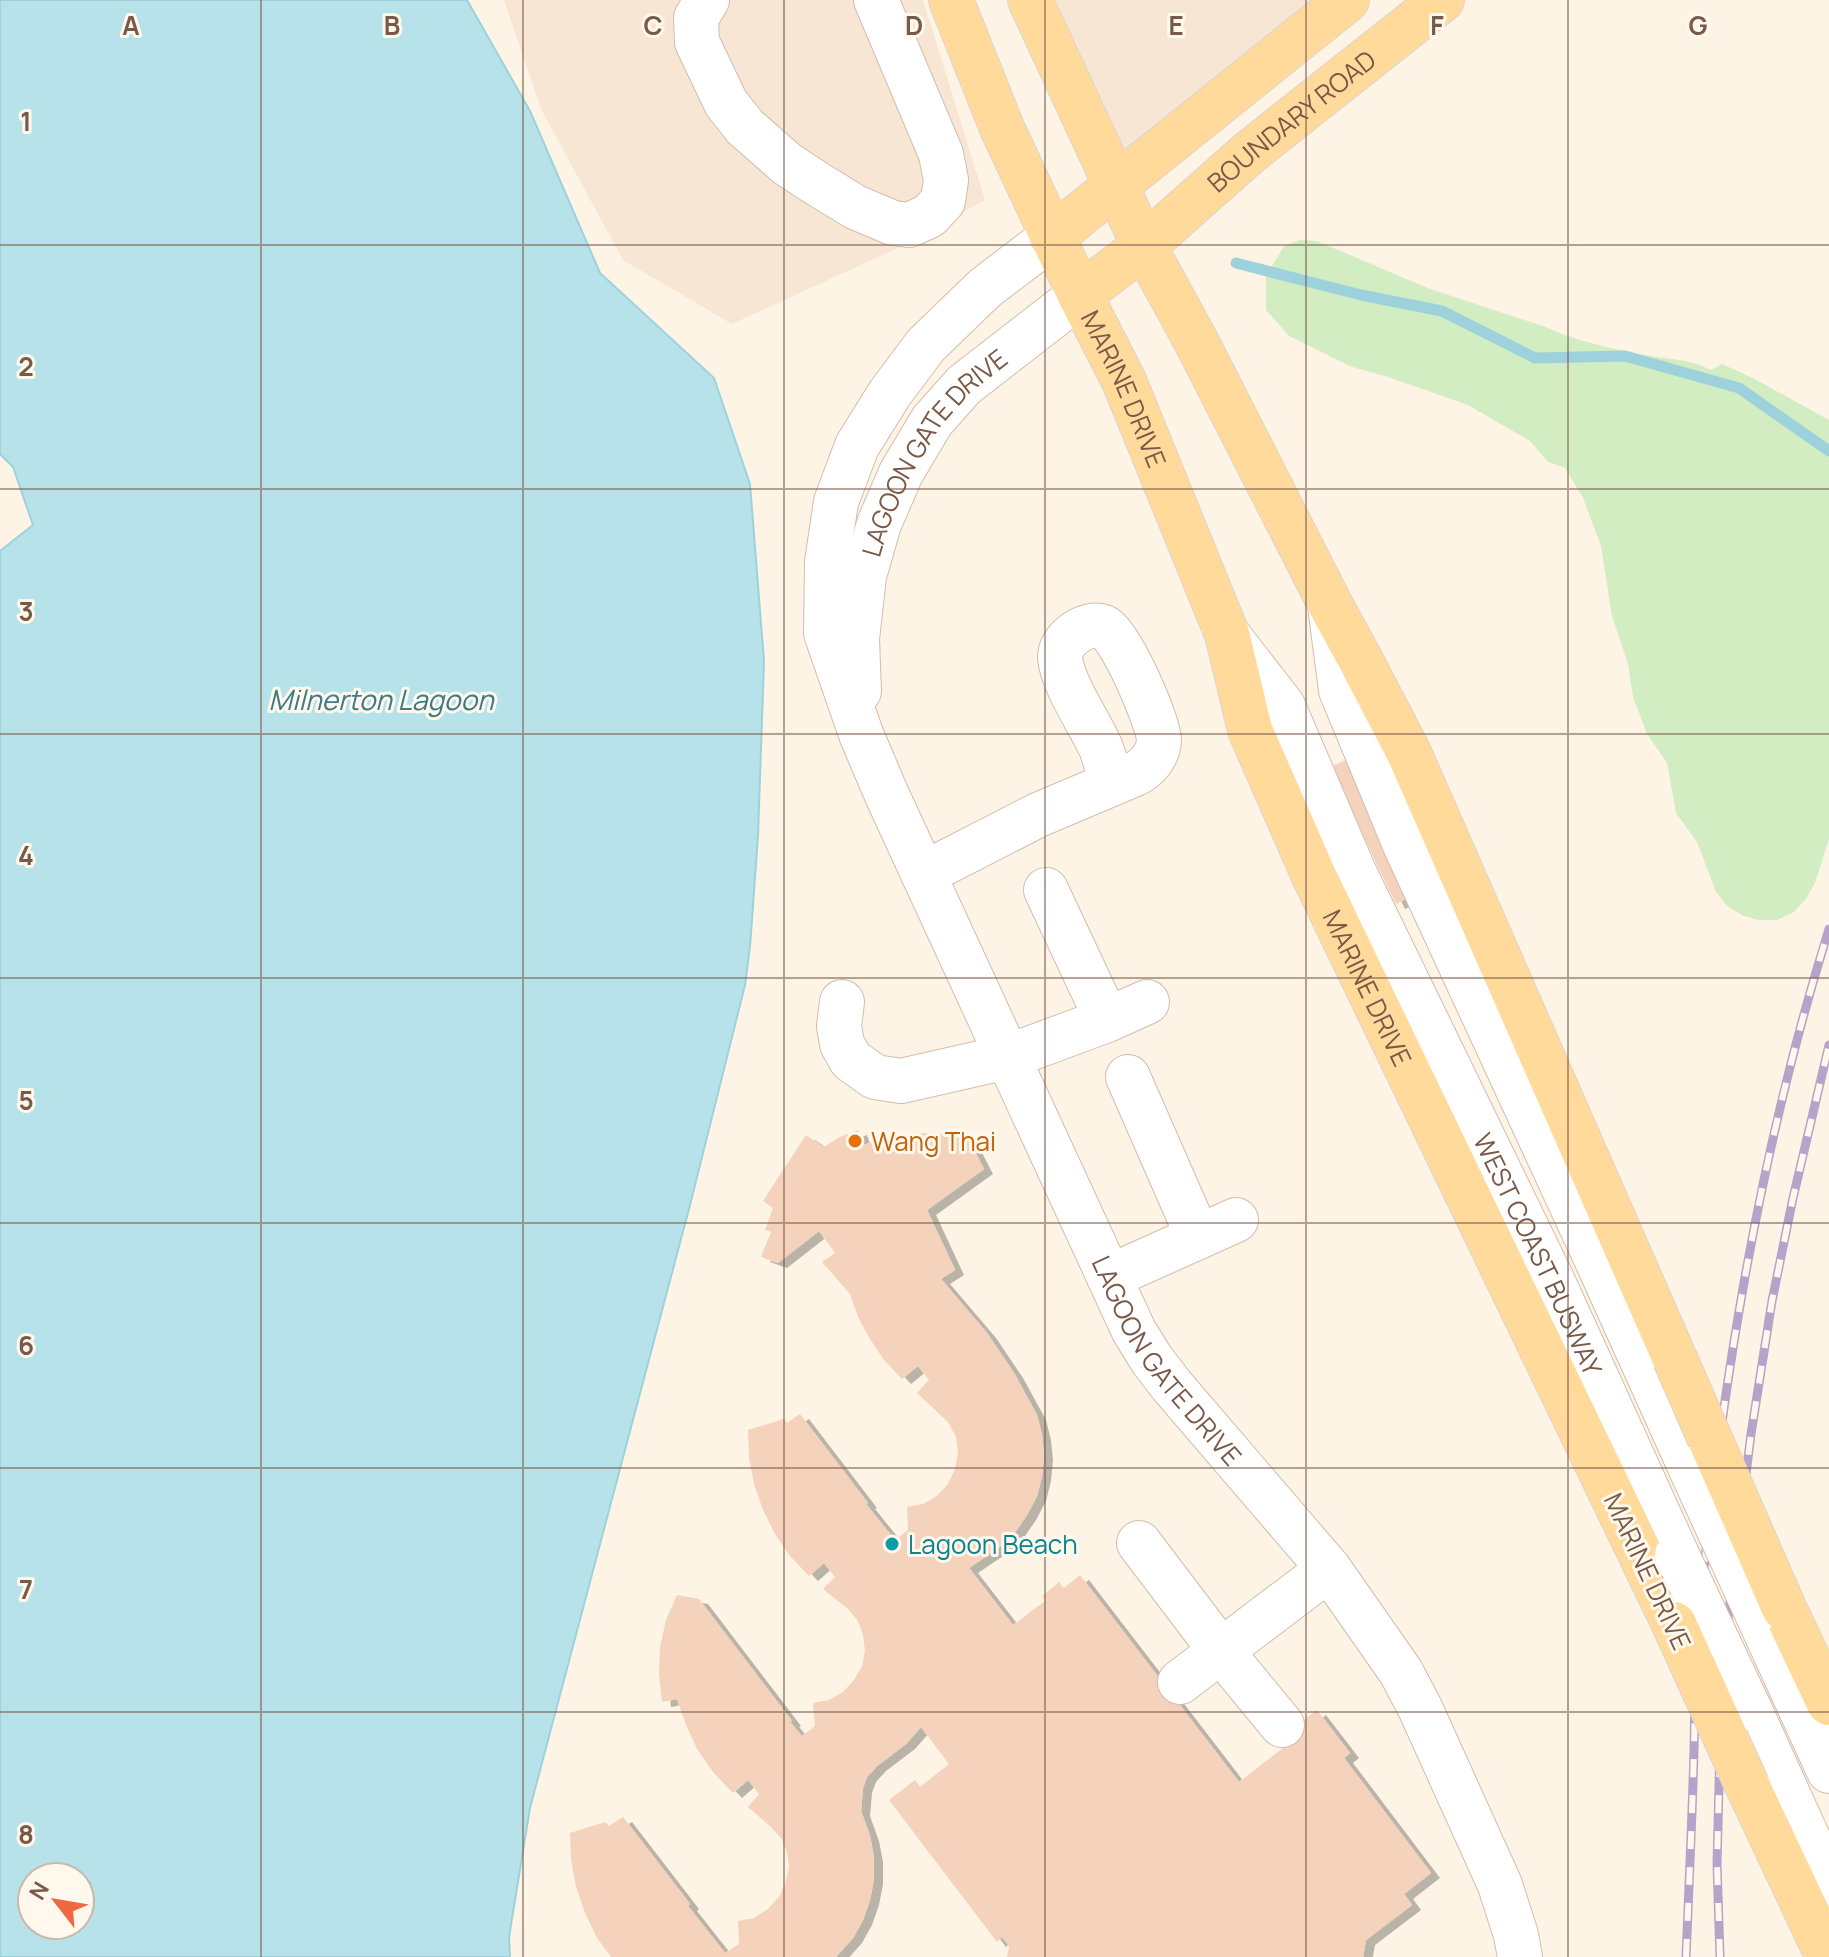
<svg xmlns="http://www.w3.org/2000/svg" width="1829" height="1957" font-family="Manrope,sans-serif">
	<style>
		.residential { fill: #f6e6d3 }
		.green { fill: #d3edc2 }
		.water { fill: #b8e2e9; stroke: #9dd2dc; stroke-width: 2; fill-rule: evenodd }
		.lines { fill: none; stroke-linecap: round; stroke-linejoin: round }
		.stream { stroke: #9dd2dc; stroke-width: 11 }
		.building { fill: #f5d2bb; filter: url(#shadow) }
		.minor-casing { stroke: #d3bdad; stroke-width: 46 }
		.major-casing { stroke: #dcd4cf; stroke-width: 46 }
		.minor { stroke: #fff; stroke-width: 44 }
		.major { stroke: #ffda9b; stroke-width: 44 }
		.rail-casing { stroke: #b7a2c9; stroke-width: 9 }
		.rail { stroke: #fff8ed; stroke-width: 6; stroke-dasharray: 18; stroke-linecap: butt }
		.minor-bridge-casing { stroke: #d3bdad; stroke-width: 46; stroke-linecap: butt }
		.major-bridge-casing { stroke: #dcd4cf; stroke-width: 46; stroke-linecap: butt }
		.minor-bridge { stroke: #fff; stroke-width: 44 }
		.major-bridge { stroke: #ffda9b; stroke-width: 44 }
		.grid { fill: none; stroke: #795948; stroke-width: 2; stroke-opacity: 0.55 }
		.food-dot { fill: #e8710a; stroke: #fff8ed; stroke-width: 3 }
		.culture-dot { fill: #0f9aa8; stroke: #fff8ed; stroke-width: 3 }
		.labels { text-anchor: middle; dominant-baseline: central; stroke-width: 6; stroke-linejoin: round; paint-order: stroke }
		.street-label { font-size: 26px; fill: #795948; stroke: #fff8ed }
		.food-label { font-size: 26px; fill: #c56008; stroke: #fff8ed; text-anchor: start }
		.culture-label { font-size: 26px; fill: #0d838f; stroke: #fff8ed; text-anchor: start }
		.water-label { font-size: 28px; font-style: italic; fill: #3d7b87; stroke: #fff8ed }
		.grid-label { font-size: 26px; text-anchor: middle; font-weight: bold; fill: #795948; stroke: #fff8ed; stroke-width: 6; stroke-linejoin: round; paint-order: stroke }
	</style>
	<defs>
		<filter id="shadow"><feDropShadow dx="9" dy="5" stdDeviation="0" flood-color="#0004"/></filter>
	</defs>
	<rect width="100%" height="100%" fill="#fef4e5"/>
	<g class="residential">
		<polygon points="504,0 923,0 985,200 900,247 732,324 623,260 541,109"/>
		<polygon points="1030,0 1347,0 1116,186"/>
	</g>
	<path class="green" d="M 1300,240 L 1317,241 L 1430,289 L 1543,326 C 1572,340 1613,349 1645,355 C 1669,360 1688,358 1711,370 L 1722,364 L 1753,378 L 1829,420 L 1829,839 L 1815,883 L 1806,899 L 1794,912 L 1777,920 L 1758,920 L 1742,915 L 1727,906 L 1716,892 L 1697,842 L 1676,813 L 1667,763 L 1647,734 L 1633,697 L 1628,664 L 1612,616 L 1601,546 L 1583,498 L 1565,468 L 1548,462 L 1530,441 L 1468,405 L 1385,376 L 1352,367 L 1289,336 L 1266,310 L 1266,276 L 1284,246 Z"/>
	<path class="water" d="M 0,0 L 467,0 L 530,111 L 600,273 L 714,378 L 750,484 L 764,661 L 758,836 L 750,947 L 745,985 L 690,1205 L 530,1808 L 509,1937 L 510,1957 L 0,1957 L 0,551 L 33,525 L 13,467 L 0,454 ZM 32,1877 L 80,1877 L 80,1925 L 32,1925 Z"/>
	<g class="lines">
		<polyline class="stream" points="1236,263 1361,295 1442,311 1535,358 1625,356 1739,388 1829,451"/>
	</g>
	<g class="building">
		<polygon points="1346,760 1412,896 1396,904 1330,767"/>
		<polygon points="858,1130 863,1145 889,1137 916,1133 943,1134 969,1140 984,1169 927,1210 955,1270 941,1279 987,1333 1014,1373 1037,1415 1042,1435 1044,1455 1042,1476 1037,1496 1027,1515 1014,1534 997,1549 969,1568 1013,1625 1045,1601 1042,1596 1059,1582 1064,1588 1080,1575 1239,1782 1288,1744 1282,1737 1317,1710 1350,1753 1344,1758 1431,1873 1404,1894 1412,1905 1366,1940 1363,1957 1007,1957 1009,1946 1002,1937 997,1942 889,1800 915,1780 920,1787 949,1764 921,1727 906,1744 877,1766 867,1777 863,1788 861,1811 870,1836 874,1857 874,1879 870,1900 863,1920 853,1938 836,1957 611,1957 597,1938 585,1913 576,1887 571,1860 570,1833 605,1822 609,1826 623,1817 690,1904 688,1906 725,1953 739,1944 738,1921 754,1918 768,1909 779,1897 786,1881 789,1867 787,1852 781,1838 771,1827 748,1807 759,1794 748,1780 733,1793 713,1772 697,1749 686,1725 677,1699 662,1702 659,1674 660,1647 666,1620 677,1595 699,1599 792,1721 790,1722 802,1736 815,1726 813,1703 829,1700 843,1692 854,1680 862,1666 865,1651 863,1635 858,1621 848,1609 823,1589 835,1577 824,1563 809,1576 790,1556 775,1534 763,1510 754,1484 749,1457 748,1430 784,1419 787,1423 800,1414 868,1503 866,1504 895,1540 908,1530 907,1507 923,1504 937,1496 948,1484 955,1469 958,1453 956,1437 948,1422 917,1393 929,1380 918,1366 902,1379 884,1360 870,1339 858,1317 850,1294 822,1262 835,1253 819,1231 778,1263 761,1257 771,1232 765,1230 773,1208 763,1201 806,1135 824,1147 840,1137"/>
	</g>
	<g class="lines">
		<defs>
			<g id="minor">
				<polyline points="707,0 696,18 697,42 726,103 745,127 787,164 816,183 855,207 893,223 909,225 929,216 943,201 946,180 941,154 876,0"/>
				<path id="s1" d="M 1052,237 L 985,288 L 926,345 L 890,393 L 857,446 L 836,502 L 827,562 L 826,633 L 861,734 L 886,793 L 1134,1331 L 1152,1360 L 1172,1386 L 1329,1569 L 1401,1672 L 1420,1708 L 1500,1885 L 1516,1935 L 1520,1957"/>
				<polyline points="1330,606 1341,690 1406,847 1600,1267 1691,1469"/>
				<path id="s2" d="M 1227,634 L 1283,706 L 1354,872 L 1554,1284 L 1677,1555"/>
				<path id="s3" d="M 859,691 L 857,639 L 864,576 L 879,524 L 901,473 L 932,421 L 964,385 L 1080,295"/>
				<path d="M 923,874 L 1038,815 L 1135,774 C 1147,768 1158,756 1159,741 C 1159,723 1120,633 1104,627 C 1086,620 1059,640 1060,658 C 1063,684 1087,719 1098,742 C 1105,754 1107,770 1111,783"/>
				<polyline points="1046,890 1107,1020"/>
				<polyline points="842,1002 839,1026 842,1044 851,1060 875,1077 901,1081 1007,1057 1107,1020 1147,1002"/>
				<polyline points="1128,1077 1198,1237"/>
				<polyline points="1109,1277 1236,1220"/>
				<polyline points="1139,1543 1221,1651 1282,1725"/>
				<polyline points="1756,1611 1829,1771"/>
				<polyline points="1180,1682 1329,1569"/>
				<polyline points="1749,1708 1829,1885"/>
			</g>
			<g id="major">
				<path id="s4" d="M 951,0 L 1002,128 L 1080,295 L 1124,381 L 1227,634 L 1250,730 L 1314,876 L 1674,1624"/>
				<polyline points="1030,0 1144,246 1197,343 1330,604 1360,659 1409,753 1675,1359"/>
				<polyline points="1052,237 1347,0"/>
				<path id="s5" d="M 1080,295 L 1144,246 L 1250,152 L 1442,0"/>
				<polyline points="1784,1608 1829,1703"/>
				<polyline points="1747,1785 1828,1957"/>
			</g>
		</defs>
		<use href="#minor" class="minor-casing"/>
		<use href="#major" class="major-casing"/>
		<use href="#minor" class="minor"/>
		<use href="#major" class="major"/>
		<defs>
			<g id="rail">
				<path d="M 1686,1957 C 1689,1888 1692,1820 1694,1751 C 1695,1713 1694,1674 1697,1636 C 1720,1397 1757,1159 1829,929"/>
				<polyline points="1720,1957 1717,1864 1722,1667 1751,1434 1772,1301 1793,1198 1829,1045"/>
			</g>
		</defs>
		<use href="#rail" class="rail-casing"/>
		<use href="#rail" class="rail"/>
		<defs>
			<g id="minor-bridge">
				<polyline points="1691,1469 1756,1611"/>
				<polyline points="1677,1555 1749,1708"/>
			</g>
			<g id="major-bridge">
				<polyline points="1675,1359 1784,1608"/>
				<polyline points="1674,1624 1747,1785"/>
			</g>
		</defs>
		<use href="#minor-bridge" class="minor-bridge-casing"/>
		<use href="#major-bridge" class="major-bridge-casing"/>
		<use href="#minor-bridge" class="minor-bridge"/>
		<use href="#major-bridge" class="major-bridge"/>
	</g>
	<path class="grid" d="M 261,0 L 261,1957M 523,0 L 523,1957M 784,0 L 784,1957M 1045,0 L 1045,1957M 1306,0 L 1306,1957M 1568,0 L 1568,1957M 0,245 L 1829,245M 0,489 L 1829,489M 0,734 L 1829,734M 0,978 L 1829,978M 0,1223 L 1829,1223M 0,1468 L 1829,1468M 0,1712 L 1829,1712"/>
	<circle class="food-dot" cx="855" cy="1141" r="8"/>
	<circle class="culture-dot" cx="892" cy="1544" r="8"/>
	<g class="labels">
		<g class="street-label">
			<text stroke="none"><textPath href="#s5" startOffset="274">BOUNDARY ROAD</textPath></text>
			<text stroke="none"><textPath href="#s4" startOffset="426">MARINE DRIVE</textPath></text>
			<text stroke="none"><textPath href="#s3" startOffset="260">LAGOON GATE DRIVE</textPath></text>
			<text stroke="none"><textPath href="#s4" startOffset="1074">MARINE DRIVE</textPath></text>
			<text stroke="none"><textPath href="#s2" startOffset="696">WEST COAST BUSWAY</textPath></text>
			<text stroke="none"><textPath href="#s1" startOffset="1286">LAGOON GATE DRIVE</textPath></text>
			<text transform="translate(1648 1571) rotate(65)">MARINE DRIVE</text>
		</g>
		<g class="food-label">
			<text x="871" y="1141">Wang Thai</text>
		</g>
		<g class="culture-label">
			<text x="908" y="1544">Lagoon Beach</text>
		</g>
		<g class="water-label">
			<text x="381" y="699">Milnerton Lagoon</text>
		</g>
	</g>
	<g class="grid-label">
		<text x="131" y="35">A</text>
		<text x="392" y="35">B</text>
		<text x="653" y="35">C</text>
		<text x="914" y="35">D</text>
		<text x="1176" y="35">E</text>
		<text x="1437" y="35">F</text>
		<text x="1698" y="35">G</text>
		<text x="26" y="131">1</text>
		<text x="26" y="376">2</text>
		<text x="26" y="621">3</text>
		<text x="26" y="865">4</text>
		<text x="26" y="1110">5</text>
		<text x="26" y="1355">6</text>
		<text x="26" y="1599">7</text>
		<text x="26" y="1844">8</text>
	</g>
	<g transform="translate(56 1901) rotate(301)"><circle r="38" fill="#fff8ed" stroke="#c9b8ab" stroke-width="2"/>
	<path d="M0-6L14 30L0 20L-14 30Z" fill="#f06842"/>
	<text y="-12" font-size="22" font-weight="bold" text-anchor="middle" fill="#795948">N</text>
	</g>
</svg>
